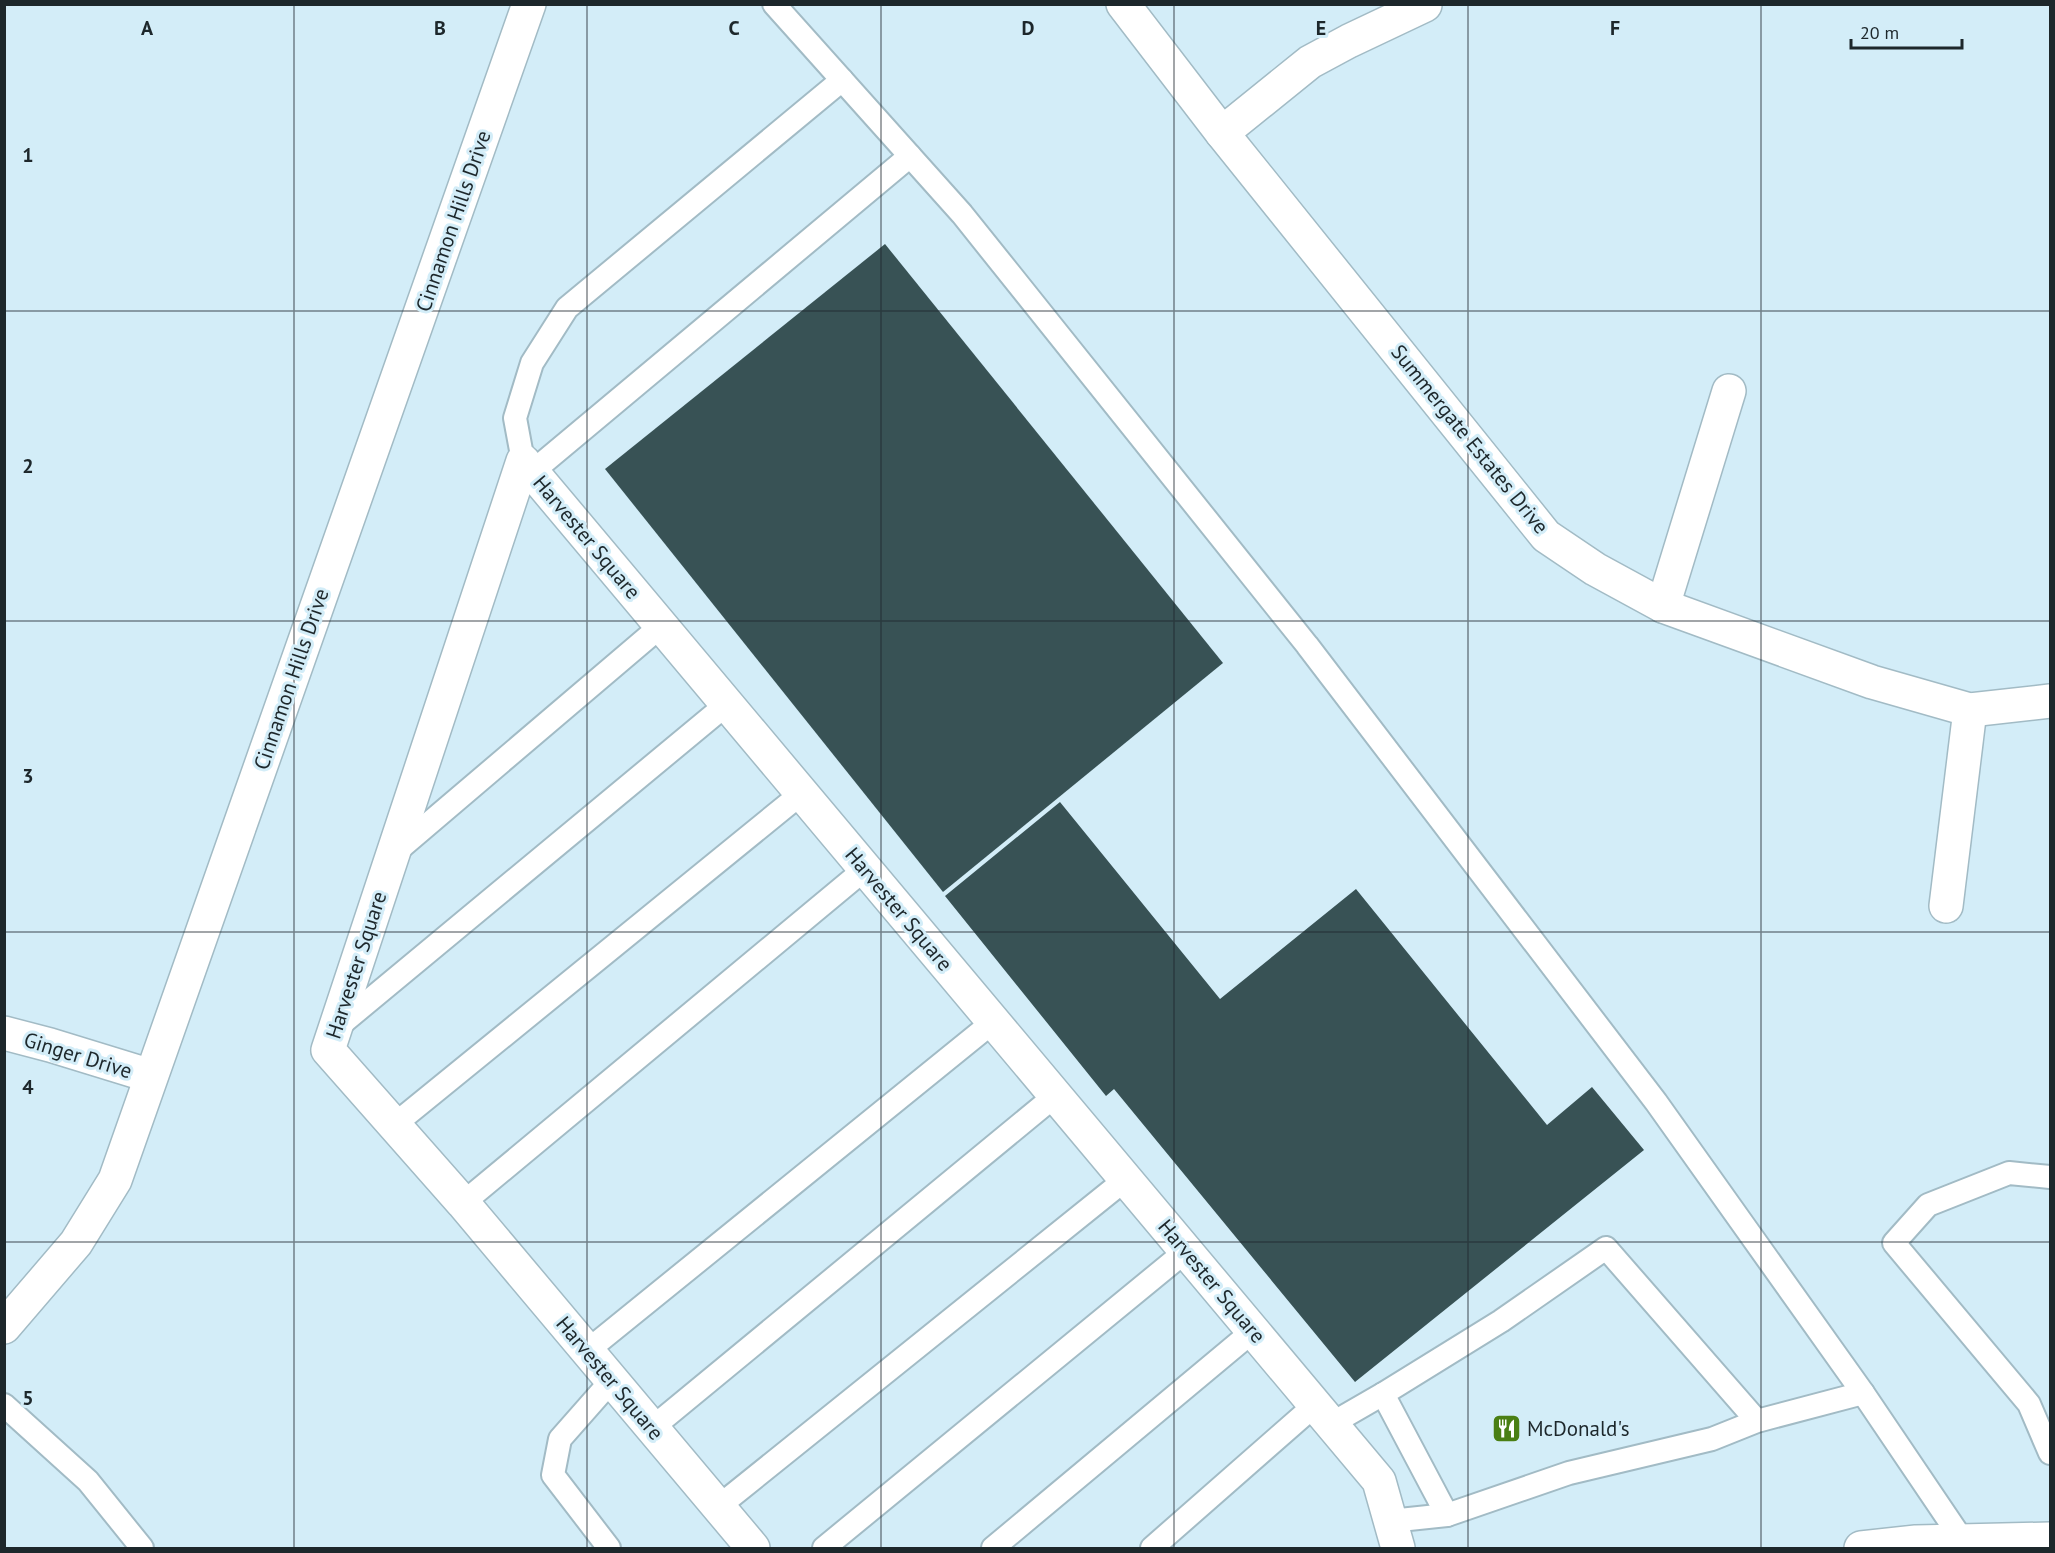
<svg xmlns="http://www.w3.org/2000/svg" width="2055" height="1553" font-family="'PT Sans',sans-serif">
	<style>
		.building { fill: #385255 }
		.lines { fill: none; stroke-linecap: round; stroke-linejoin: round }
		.service-casing { stroke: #a2bbc5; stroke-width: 26 }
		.minor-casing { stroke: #a2bbc5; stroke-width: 36 }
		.secondary-casing { stroke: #a2bbc5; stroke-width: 36 }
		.service { stroke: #fff; stroke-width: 22 }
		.minor { stroke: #fff; stroke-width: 33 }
		.secondary { stroke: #fff; stroke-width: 33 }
		.grid { fill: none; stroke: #1d272b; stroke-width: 1.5; stroke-opacity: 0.55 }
		.labels { text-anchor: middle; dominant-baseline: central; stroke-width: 6; stroke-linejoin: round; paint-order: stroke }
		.street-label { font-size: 21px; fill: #1d272b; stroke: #d3edf8 }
		.poi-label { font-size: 21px; fill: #1d272b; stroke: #d3edf8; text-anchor: start }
		.grid-label { font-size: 20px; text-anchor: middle; font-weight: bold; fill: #1d272b; stroke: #d3edf8; stroke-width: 6; stroke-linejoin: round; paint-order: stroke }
	</style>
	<rect width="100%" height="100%" fill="#d3edf8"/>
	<g class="building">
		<polygon points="885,244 1223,663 943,892 605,469"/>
		<polygon points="1060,802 1220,999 1356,889 1547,1125 1592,1087 1644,1150 1355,1382 1114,1089 1106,1096 945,896"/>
	</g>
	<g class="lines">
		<defs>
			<g id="service">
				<polyline points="774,4 962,214 1307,645 1656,1102 1863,1393 1963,1541"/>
				<polyline points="523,461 515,418 532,363 567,308 842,80"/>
				<polyline points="532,472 910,156"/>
				<polyline points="393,854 661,626"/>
				<polyline points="335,1029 727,704"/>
				<polyline points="394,1125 802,793"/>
				<polyline points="2050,1177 2009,1173 1928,1205 1894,1243 2029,1404 2050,1453"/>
				<polyline points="463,1203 865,869"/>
				<polyline points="587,1351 993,1022"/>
				<polyline points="4,1405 88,1481 142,1548"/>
				<polyline points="1757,1421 1606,1248 1501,1321 1383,1394 1447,1515 1569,1473 1712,1439 1757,1421 1863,1393"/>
				<polyline points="1331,1424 1383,1394"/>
				<polyline points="652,1428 1056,1095"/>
				<polyline points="718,1507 1126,1179"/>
				<polyline points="1390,1521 1447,1515"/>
				<polyline points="609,1548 553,1475 560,1439 612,1380"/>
				<polyline points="824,1548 1186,1251"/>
				<polyline points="993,1548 1253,1331"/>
				<polyline points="1152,1548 1315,1405"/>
			</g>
			<g id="minor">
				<polyline points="1123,4 1222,133 1546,536 1595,569 1663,606 1872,682 1970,710 2050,701"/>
				<polyline points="1222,133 1310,62 1349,41 1425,5"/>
				<polyline points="1663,606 1729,391"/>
				<polyline points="1946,906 1970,710"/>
				<polyline points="4,1033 50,1045 151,1076"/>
				<polyline points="4,1327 76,1243 115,1180 529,4"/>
				<polyline points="753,1548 463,1203 328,1050 523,461 1379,1481 1398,1548"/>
			</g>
			<polyline id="secondary" points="1861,1548 1916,1542 2050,1539"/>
		</defs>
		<use href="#service" class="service-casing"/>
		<use href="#minor" class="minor-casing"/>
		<use href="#secondary" class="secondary-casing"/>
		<use href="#service" class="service"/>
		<use href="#minor" class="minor"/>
		<use href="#secondary" class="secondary"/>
	</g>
	<path class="grid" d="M 294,4 L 294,1548M 587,4 L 587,1548M 881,4 L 881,1548M 1174,4 L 1174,1548M 1468,4 L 1468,1548M 1761,4 L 1761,1548M 4,311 L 2050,311M 4,621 L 2050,621M 4,932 L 2050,932M 4,1242 L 2050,1242"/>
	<defs>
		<symbol id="restaurant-square" viewBox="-11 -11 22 22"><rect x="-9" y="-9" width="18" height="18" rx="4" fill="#4a7f14" stroke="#d3edf8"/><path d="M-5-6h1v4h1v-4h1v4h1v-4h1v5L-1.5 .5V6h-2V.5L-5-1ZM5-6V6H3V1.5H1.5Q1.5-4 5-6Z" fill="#fff"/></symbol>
	</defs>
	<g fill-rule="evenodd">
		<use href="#restaurant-square" x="1490" y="1412" width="33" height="33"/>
	</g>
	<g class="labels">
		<g class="street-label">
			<text transform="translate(453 221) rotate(-71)">Cinnamon Hills Drive</text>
			<text transform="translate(1470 439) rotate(51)">Summergate Estates Drive</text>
			<text transform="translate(587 537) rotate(50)">Harvester Square</text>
			<text transform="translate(291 679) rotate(-71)">Cinnamon Hills Drive</text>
			<text transform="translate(899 909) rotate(50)">Harvester Square</text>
			<text transform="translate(356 965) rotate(-72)">Harvester Square</text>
			<text transform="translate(78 1055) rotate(17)">Ginger Drive</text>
			<text transform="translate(1212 1281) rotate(50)">Harvester Square</text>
			<text transform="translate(610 1378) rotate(50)">Harvester Square</text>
		</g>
		<g class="poi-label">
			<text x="1527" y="1428">McDonald's</text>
		</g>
	</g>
	<g class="grid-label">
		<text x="147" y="35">A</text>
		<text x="440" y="35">B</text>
		<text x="734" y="35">C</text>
		<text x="1028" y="35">D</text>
		<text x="1321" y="35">E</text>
		<text x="1615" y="35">F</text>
		<text x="28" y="162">1</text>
		<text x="28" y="473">2</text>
		<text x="28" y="783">3</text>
		<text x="28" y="1094">4</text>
		<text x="28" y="1405">5</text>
	</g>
	<rect width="2055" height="1553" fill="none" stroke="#1d272b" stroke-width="12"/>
	<path d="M1851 39v9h111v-9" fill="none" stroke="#1d272b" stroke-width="3"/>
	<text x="1860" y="39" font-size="18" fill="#1d272b" stroke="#d3edf8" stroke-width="4.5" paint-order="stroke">20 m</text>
</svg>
